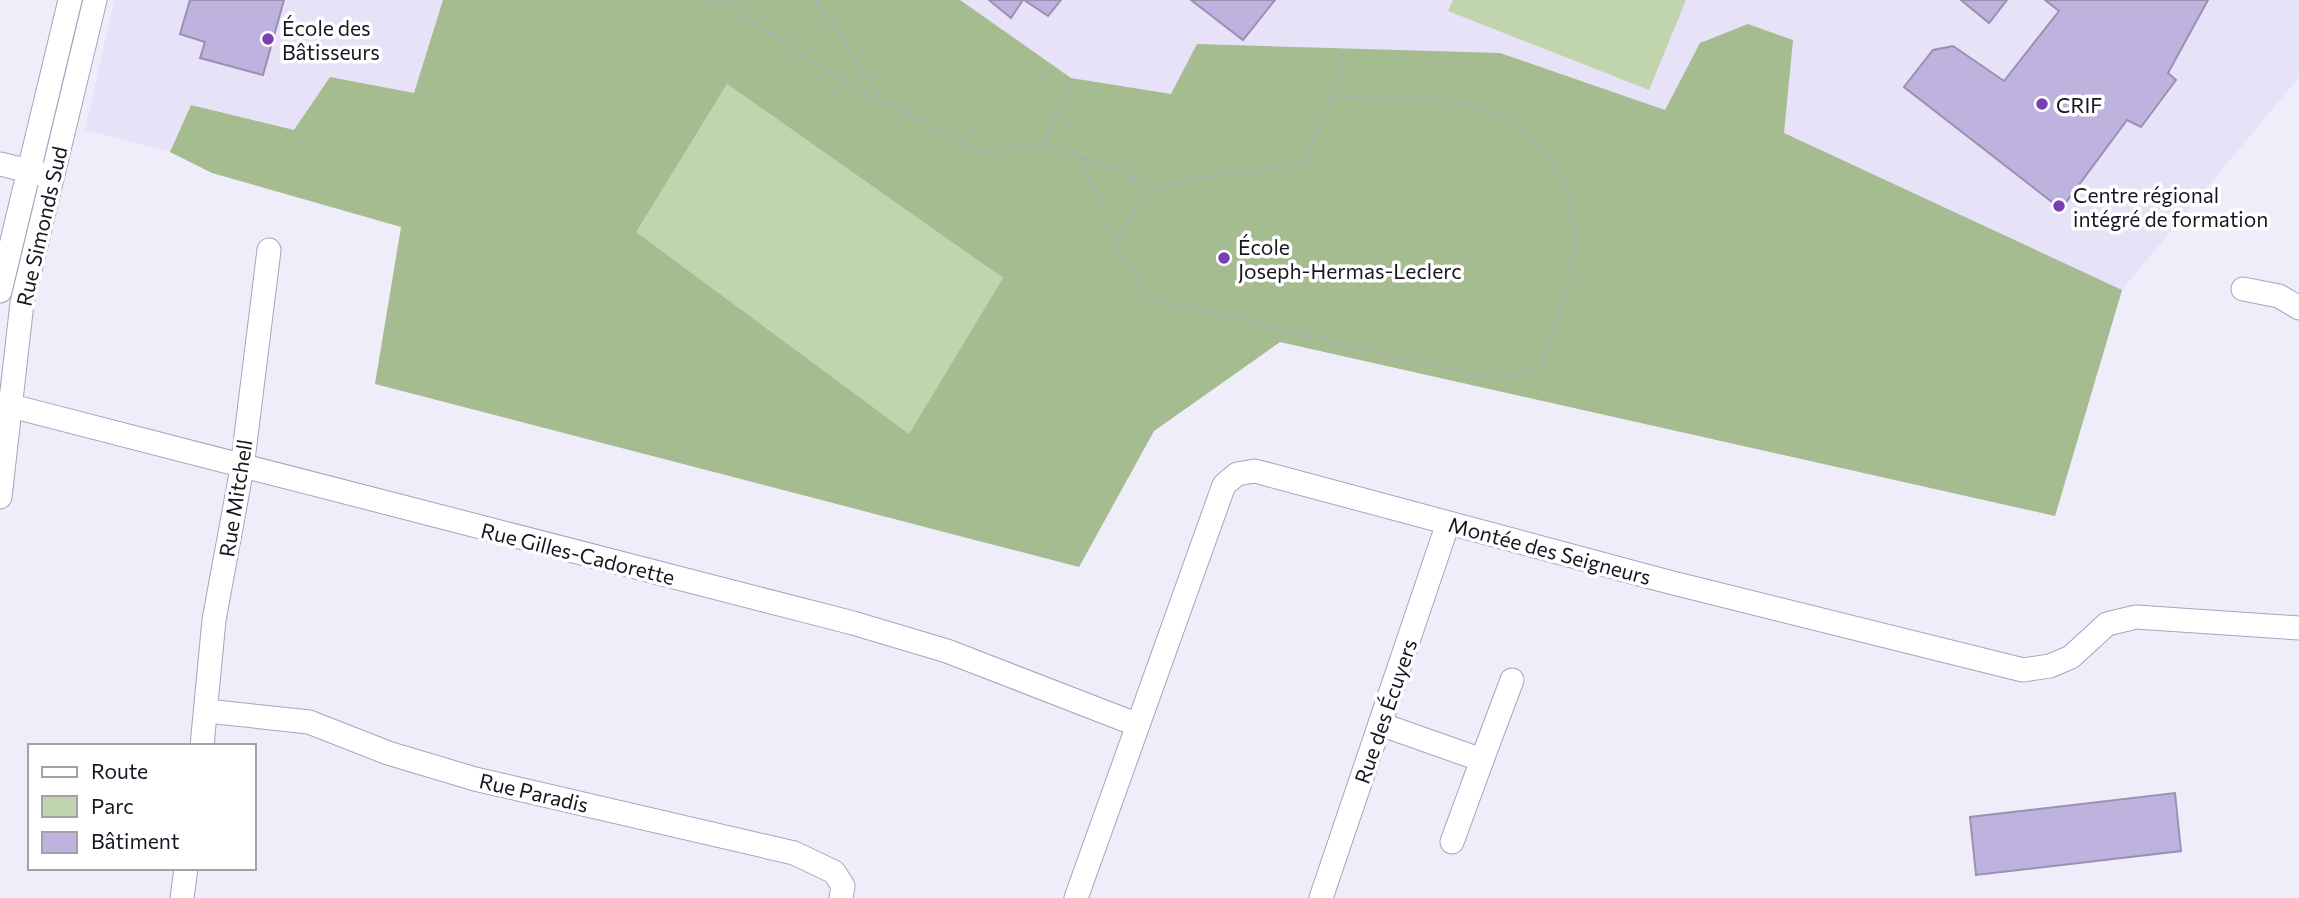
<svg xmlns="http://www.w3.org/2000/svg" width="2299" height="898" font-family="Commissioner,sans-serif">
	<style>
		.education { fill: #e7e2f7 }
		.green { fill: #c0d4ad }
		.forest { fill: #a5bb90; fill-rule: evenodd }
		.building { fill: #beb2df; stroke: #9a91b1; stroke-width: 2 }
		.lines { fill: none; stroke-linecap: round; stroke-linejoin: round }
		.minor-casing { stroke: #aaa1c1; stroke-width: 25 }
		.path { stroke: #aeabb8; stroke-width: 2.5; stroke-dasharray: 5 5; stroke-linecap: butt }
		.minor { stroke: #fff; stroke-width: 23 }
		.poi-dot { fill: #793fb5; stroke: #fff; stroke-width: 2.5 }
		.labels { text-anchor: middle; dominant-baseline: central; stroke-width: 7; stroke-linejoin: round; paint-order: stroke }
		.poi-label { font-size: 21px; fill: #181520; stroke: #fff; text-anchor: start }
		.street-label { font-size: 21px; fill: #181520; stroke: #fff }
	</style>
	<rect width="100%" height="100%" fill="#f0edfb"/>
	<polygon class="education" points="114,0 2299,0 2299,77 2122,290 2055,516 1280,342 1154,431 1079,567 406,227 294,130 191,105 170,152 85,130"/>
	<g class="green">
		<polygon points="1453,0 1686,0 1649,90 1448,11"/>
		<polygon points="727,84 1003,278 909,435 635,232"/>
	</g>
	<path class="forest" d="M 443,0 L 960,0 L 1071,78 L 1171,94 L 1197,44 L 1500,53 L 1665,110 L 1700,43 L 1748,24 L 1793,40 L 1784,133 L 2122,290 L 2055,516 L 1280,342 L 1154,431 L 1079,567 L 375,384 L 401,227 L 212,173 L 170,152 L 191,105 L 294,130 L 330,77 L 414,93 ZM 727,84 L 1003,278 L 909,434 L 636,232 Z"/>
	<g class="building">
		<polygon points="190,0 284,0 263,75 200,58 205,42 180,34"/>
		<polygon points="989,0 1023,0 1011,18"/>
		<polygon points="1024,0 1061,0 1048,16"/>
		<polygon points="1191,0 1275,0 1243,40"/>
		<polygon points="1961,0 2007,0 1989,23"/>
		<polygon points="2045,0 2208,0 2168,73 2176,80 2141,127 2127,120 2061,209 1904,87 1933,50 1953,46 2004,81 2059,11"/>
		<polygon points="2175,793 2181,851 1976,875 1970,817"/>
	</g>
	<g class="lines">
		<defs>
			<g id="minor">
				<polyline points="0,164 41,174"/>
				<polyline points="2243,289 2279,296 2299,308"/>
				<polyline points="0,291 70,0"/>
				<polyline points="0,403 853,623 947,651 1138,725"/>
				<polyline points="0,497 22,303 95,0"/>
				<polyline points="207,711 309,722 388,753 475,779 794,853 834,872 843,886 841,898"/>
				<polyline points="1380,724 1482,760 1512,680"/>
				<polyline points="202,746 214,620 242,468 269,250"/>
				<polyline points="1452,842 1482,760"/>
				<polyline points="182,898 186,868"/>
				<polyline points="1076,898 1224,485 1237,474 1255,471 1669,582 2023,670 2050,666 2071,657 2107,624 2136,617 2299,628"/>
				<polyline points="1321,898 1448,523"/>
			</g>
		</defs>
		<use href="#minor" class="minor-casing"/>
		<g class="path">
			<polyline points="711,0 726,5 730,0"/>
			<polyline points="816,0 882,99"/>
			<path d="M 726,5 L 845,82 L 979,150 L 1045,143 L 1157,186 L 1305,162 L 1331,97 L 1445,100 L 1509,119 L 1541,150 L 1566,187 L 1576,233 L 1571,279 L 1560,318 L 1538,370 C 1513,380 1494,377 1467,374 L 1147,297 L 1113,240 L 1081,156"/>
			<polyline points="1331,96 1345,49"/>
			<polyline points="1045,143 1071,78"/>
			<polyline points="1113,240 1157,186"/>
		</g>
		<use href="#minor" class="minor"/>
	</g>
	<g class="poi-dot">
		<circle cx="268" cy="39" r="7"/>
		<circle cx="2042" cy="104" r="7"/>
		<circle cx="2059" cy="206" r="7"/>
		<circle cx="1224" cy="258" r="7"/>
	</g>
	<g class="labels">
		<g class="poi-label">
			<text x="282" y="27">École des<tspan x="282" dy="24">Bâtisseurs</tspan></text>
			<text x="2056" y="104">CRIF</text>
			<text x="2073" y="194">Centre régional<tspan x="2073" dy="24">intégré de formation</tspan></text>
			<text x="1238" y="246">École<tspan x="1238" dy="24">Joseph-Hermas-Leclerc</tspan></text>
		</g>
		<g class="street-label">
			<text transform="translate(41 226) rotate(-77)">Rue Simonds Sud</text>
			<text transform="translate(235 498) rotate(-81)">Rue Mitchell</text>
			<text transform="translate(1550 550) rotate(15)">Montée des Seigneurs</text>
			<text transform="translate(578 553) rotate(14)">Rue Gilles-Cadorette</text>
			<text transform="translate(1385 711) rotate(-71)">Rue des Écuyers</text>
			<text transform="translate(534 792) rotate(13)">Rue Paradis</text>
		</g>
	</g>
	<rect x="28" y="744" width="228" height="126" fill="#ffffff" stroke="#a3a1a6" stroke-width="2"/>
	<rect x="42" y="767" width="35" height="10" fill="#ffffff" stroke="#a3a1a6" stroke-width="2"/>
	<text x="91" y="779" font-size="21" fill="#181520">Route</text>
	<rect x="42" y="796" width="35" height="21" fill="#c0d4ad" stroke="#a3a1a6" stroke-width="2"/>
	<text x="91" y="814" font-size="21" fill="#181520">Parc</text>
	<rect x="42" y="832" width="35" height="21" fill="#beb2df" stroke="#a3a1a6" stroke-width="2"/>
	<text x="91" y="849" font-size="21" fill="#181520">Bâtiment</text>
</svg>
